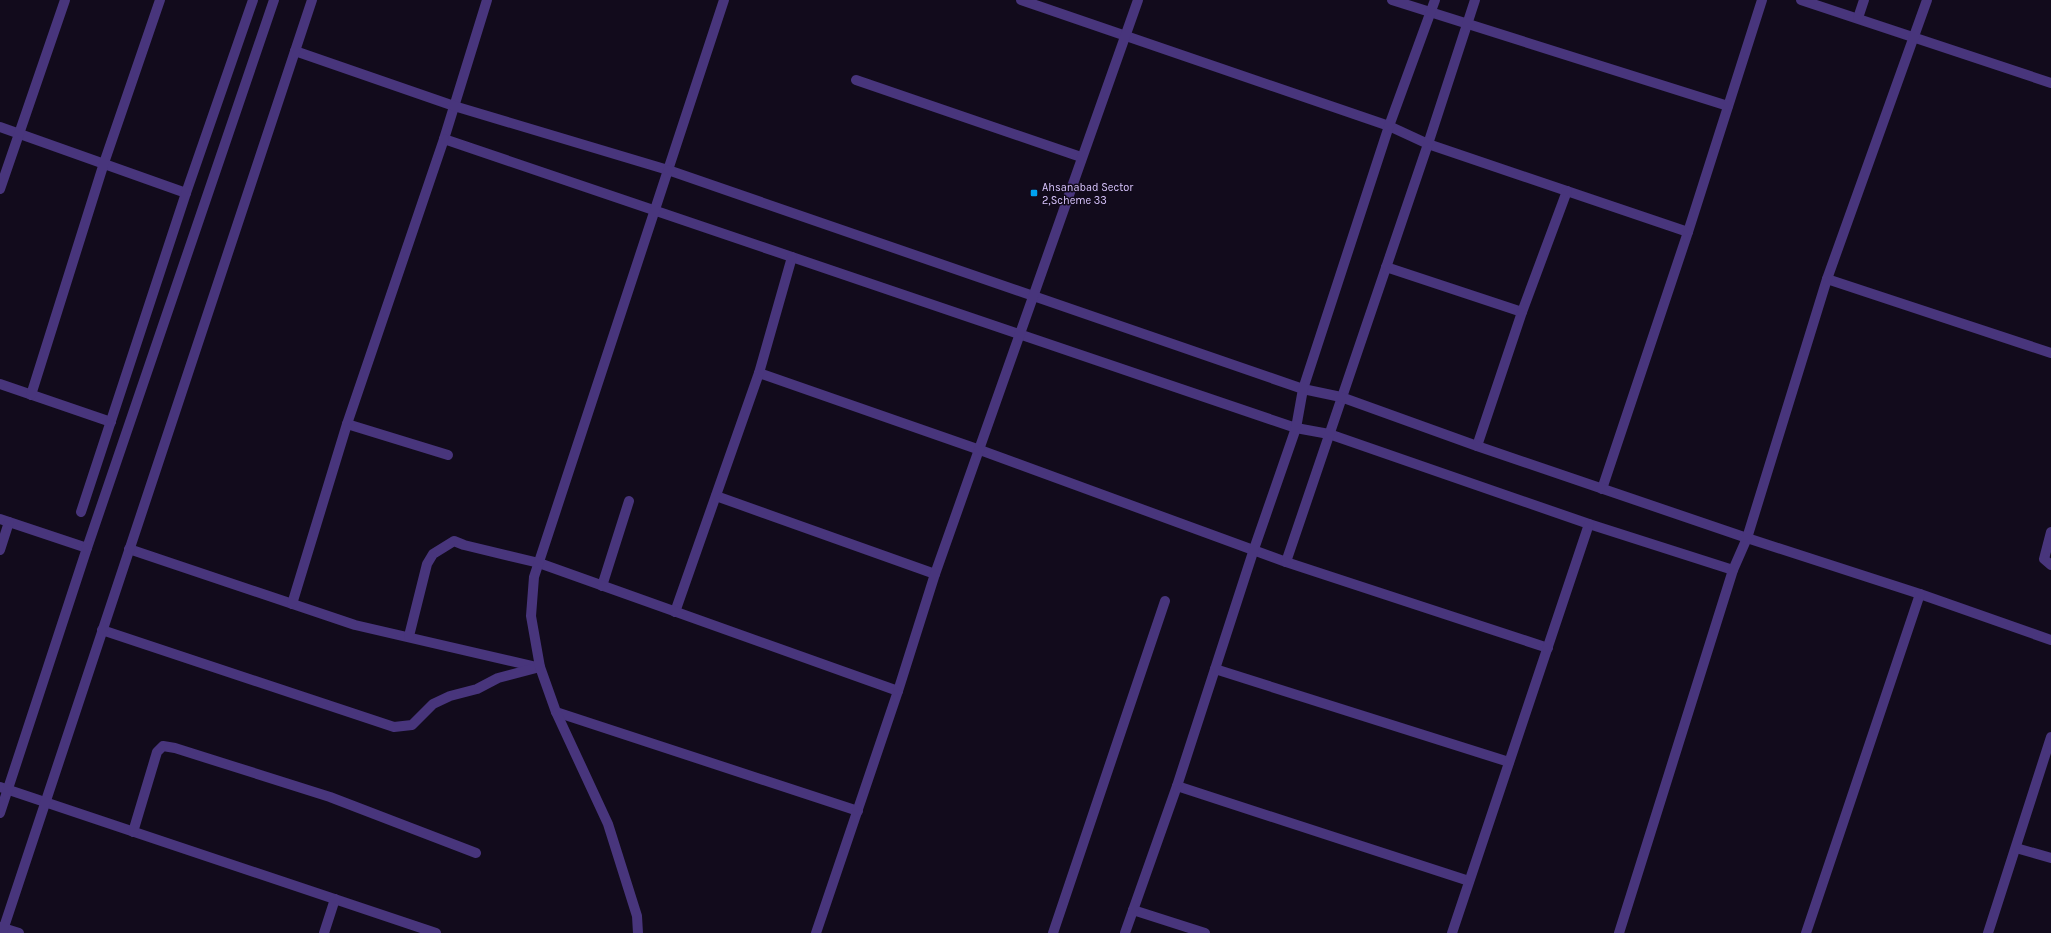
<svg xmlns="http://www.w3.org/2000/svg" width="2051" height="933" font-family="Karla,sans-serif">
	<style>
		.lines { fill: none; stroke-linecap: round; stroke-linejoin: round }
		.minor { stroke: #48357c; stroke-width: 10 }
		.poi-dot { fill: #00a2f1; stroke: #120b1c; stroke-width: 1.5 }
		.labels { text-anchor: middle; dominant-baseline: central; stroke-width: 3; stroke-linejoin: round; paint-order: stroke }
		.poi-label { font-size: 11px; fill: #dac6ff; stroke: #120b1c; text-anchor: start }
	</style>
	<rect width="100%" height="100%" fill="#120b1c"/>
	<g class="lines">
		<g class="minor">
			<polyline points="487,0 444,139 1296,428 1329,434 1589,524 1733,570"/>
			<polyline points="1021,0 1389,126 1428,144 1688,232"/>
			<polyline points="1392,0 1728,106"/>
			<polyline points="1801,0 2051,83"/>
			<polyline points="1858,18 1864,0"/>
			<polyline points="295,51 454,106 668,170 724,0"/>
			<polyline points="856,80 1081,157"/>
			<polyline points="0,127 186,193"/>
			<polyline points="0,189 65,0"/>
			<polyline points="1386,267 1522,312"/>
			<polyline points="1827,279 2051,353"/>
			<polyline points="759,373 980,450 1286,562 1548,648"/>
			<polyline points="0,384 111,422"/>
			<polyline points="31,395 104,163 160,0"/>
			<polyline points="347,424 448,455"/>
			<polyline points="1477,446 1522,312 1567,191"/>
			<polyline points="1602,489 1688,232 1762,0"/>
			<polyline points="716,496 935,574"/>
			<polyline points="81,512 186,193 253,0"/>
			<polyline points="0,519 87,548"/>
			<polyline points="2051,532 2044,559 2051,565"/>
			<polyline points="129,549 355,625 537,667"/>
			<polyline points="0,550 9,522"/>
			<polyline points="1286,562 1428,144 1475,0"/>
			<polyline points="602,586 629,501"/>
			<polyline points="292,604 347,424 444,139"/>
			<polyline points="675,612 759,373 792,257"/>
			<polyline points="102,630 394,727 412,725 433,704 450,696 477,689 498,678 540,667"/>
			<polyline points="409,636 427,564 433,554 454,541 464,545 539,563 898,691"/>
			<polyline points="1215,669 1509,762"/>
			<polyline points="556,712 858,811"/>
			<polyline points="1177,786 1469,881"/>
			<polyline points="0,787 436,933"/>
			<polyline points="0,813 87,548 274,0"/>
			<polyline points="133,832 157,752 163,746 175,748 330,797 476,853"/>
			<polyline points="2016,848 2051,858"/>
			<polyline points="1133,910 1205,933"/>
			<polyline points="0,927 19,933"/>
			<polyline points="2,933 312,0"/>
			<polyline points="324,933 335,899"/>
			<polyline points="638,933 637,916 608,824 556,712 540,667 531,616 534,577 668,170 1303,389 1341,397 1477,446 1747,538 1920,594 2051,640"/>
			<polyline points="816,933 898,691 935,574 1138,0"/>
			<polyline points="1053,933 1165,601"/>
			<polyline points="1125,933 1177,786 1254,549 1296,428 1303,389 1389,126 1435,0"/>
			<polyline points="1452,933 1589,524"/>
			<polyline points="1619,933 1733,570 1747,538 1827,279 1927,0"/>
			<polyline points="1806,933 1920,594"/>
			<polyline points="1988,933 2051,737"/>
		</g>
	</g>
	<rect class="poi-dot" x="1030" y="189" width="8" height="8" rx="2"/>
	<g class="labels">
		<g class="poi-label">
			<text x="1042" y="187">Ahsanabad Sector<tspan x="1042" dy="13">2,Scheme 33</tspan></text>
		</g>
	</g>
</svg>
